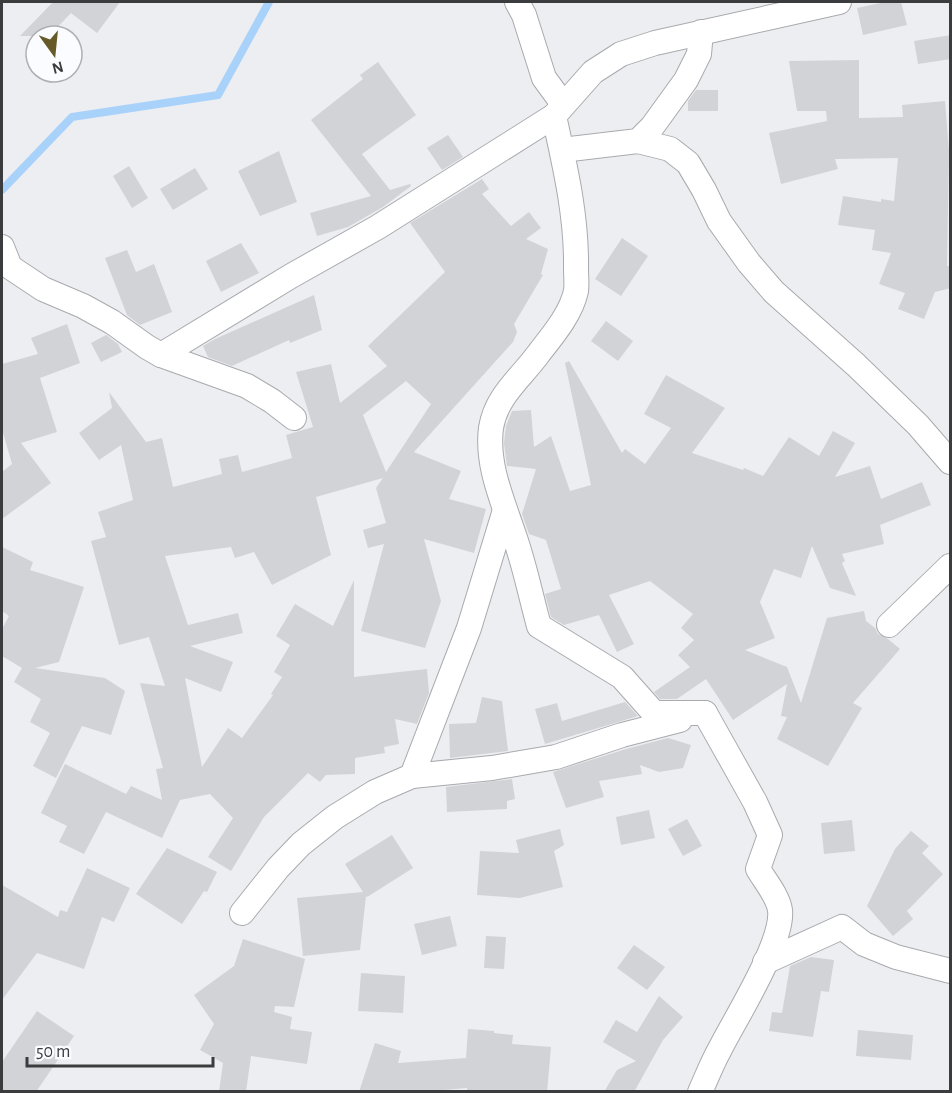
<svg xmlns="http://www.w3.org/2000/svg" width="952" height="1093" font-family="'Alegreya Sans',sans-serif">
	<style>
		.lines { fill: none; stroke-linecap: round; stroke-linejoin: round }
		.stream { stroke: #a9d2fa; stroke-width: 8 }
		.building { fill: #d2d3d7; fill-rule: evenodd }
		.minor-casing { stroke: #a8aaad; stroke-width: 26 }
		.minor { stroke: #fff; stroke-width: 24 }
	</style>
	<rect width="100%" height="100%" fill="#edeef2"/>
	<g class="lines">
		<polyline class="stream" points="2,190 72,117 218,95 269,2"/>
	</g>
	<g class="building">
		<polygon points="53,2 120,2 97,33 71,13 49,36 20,36"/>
		<polygon points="885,2 901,2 907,25 863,35 857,8"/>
		<polygon points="951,35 951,59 918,64 914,41"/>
		<polygon points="859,60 859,118 903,117 902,105 945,101 949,152 947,266 951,266 951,288 935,292 924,319 898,309 905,293 879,284 891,253 872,250 875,230 838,225 843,196 881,202 881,199 894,201 898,158 835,159 838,169 781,184 769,133 827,121 826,111 797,111 789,61"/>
		<polygon points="378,62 416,115 362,154 390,190 410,184 411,186 383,207 348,227 317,236 310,213 371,196 311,120 363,79 360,75"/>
		<polygon points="696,90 718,90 718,111 688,111 688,101"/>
		<polygon points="448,135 463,157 442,170 427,148"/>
		<polygon points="279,151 297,202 260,216 238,171"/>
		<polygon points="129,166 148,198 132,208 113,176"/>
		<polygon points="195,168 208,189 173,210 160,189"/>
		<path d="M 482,179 L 489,189 L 482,194 L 511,226 L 529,212 L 541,228 L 526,239 L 548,249 L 541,274 L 543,275 L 514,324 L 517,332 L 513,342 L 414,452 L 461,471 L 449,499 L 486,509 L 474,553 L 424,539 L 441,601 L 425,648 L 361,631 L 384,544 L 368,548 L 363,530 L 386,523 L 376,488 L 383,478 L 316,497 L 331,555 L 272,585 L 254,552 L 235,558 L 231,547 L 165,556 L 188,625 L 238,613 L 243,633 L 190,646 L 233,662 L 221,692 L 185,678 L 202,767 L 228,728 L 242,738 L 273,695 L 271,694 L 282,677 L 274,672 L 290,645 L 276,636 L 295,604 L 333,626 L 354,580 L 354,677 L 427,669 L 429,693 L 417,724 L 395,719 L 399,744 L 384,747 L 385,753 L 355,758 L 355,774 L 326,775 L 320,782 L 308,773 L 264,817 L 231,871 L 208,857 L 233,818 L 210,794 L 180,800 L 162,838 L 106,812 L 84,854 L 59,842 L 67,826 L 41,813 L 65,764 L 126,794 L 131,786 L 162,800 L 156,769 L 163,768 L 140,683 L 165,686 L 149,637 L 119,645 L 91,541 L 106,537 L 98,512 L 133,500 L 121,445 L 99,460 L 79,433 L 112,408 L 109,392 L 146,442 L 162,438 L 173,487 L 222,474 L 219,459 L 238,455 L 242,472 L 292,458 L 286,435 L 313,427 L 296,372 L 331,364 L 340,403 L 387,366 L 368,346 L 445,272 L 410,223 ZM 406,381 L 431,404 L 386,472 L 363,415 Z"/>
		<polygon points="622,238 648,256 621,296 595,279"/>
		<polygon points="241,243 259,273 221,292 206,261"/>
		<polygon points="127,250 136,272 154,264 172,312 140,325 127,315 105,258"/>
		<polygon points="314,295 322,330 290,343 289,340 232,366 208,357 203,346 215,339"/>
		<polygon points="606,321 633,341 618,361 591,341"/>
		<polygon points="67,324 80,363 40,378 57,432 21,443 51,483 2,519 2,472 12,464 2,429 2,364 38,354 31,338"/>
		<polygon points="106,335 118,344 122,352 101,362 91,343"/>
		<polygon points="569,361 622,453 625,449 645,464 671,428 644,414 666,375 725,408 692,453 743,470 744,468 763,476 789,437 819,456 833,431 855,443 835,477 870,466 881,499 922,482 931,505 880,525 884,544 842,554 845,561 842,563 856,596 830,588 812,546 801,578 774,569 760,602 775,638 745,650 787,667 801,703 827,618 864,611 866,621 875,628 878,634 888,639 900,649 853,703 862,708 828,766 777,739 787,717 781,716 787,684 733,720 706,679 677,699 660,699 654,692 690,667 678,655 694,640 681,628 693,614 650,581 609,595 634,644 617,652 599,615 564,625 551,617 545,594 561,589 546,540 529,534 522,514 536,469 507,466 504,443 506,426 512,411 531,410 534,447 551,436 570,491 591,485 565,363"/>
		<polygon points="2,547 33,562 30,570 84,587 59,662 35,668 105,678 125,691 111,735 82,726 56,778 33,766 50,733 30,722 41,699 14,682 22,668 2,656 2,629 9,616 2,611"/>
		<polygon points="482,697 502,701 508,751 450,758 449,724 476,723"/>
		<polygon points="625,702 638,716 545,744 535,709 557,703 562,721"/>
		<polygon points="668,738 691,745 683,768 659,772 640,765 642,774 599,781 604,797 566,808 553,772 626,749"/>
		<polygon points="512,779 515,799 507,801 507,809 447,812 446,787"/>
		<polygon points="649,810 655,838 621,845 616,817"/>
		<polygon points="687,819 702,846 683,856 668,829"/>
		<polygon points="852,820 855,851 824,854 821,823"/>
		<polygon points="560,829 564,845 554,851 563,887 520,898 477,895 480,851 519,853 516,840"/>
		<polygon points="911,831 929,846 922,853 943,874 907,911 913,919 893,936 867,906 895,849"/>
		<polygon points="392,835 413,868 367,897 366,896 360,950 303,956 297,898 363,892 345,864"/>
		<polygon points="167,848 217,872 207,892 204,891 182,924 136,894"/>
		<polygon points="87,868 130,888 114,922 102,917 84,969 37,953 2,1000 2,885 58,917 60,910 67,912"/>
		<polygon points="450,916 457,946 422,955 414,924"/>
		<polygon points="486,936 506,937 504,969 484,968"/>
		<polygon points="243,939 305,959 294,1007 275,1006 274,1012 292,1017 290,1029 312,1032 307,1064 251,1056 246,1092 219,1092 223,1063 200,1050 214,1024 194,995 234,966"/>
		<polygon points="634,945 665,967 647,990 617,968"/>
		<polygon points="811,957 834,960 829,992 821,991 813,1037 769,1031 772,1012 782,1013 790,966"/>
		<polygon points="361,973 405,976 403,1013 358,1011"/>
		<polygon points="659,996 683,1017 663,1040 634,1092 604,1092 617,1070 636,1061 603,1042 616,1020 637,1032"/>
		<polygon points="37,1011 74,1036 36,1092 2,1092 2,1062"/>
		<polygon points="468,1029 494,1031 494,1033 513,1035 512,1044 551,1047 547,1092 467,1092 467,1088 420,1092 359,1092 375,1043 401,1051 398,1063 466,1058"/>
		<polygon points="858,1030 913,1035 911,1060 856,1056"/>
	</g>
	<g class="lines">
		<defs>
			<g id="minor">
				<polyline points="517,2 524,15 544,78 563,104"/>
				<polyline points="638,141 670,149 688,163 704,190 719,221 749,263 774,292 856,365 918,425 950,462"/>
				<polyline points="562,150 638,141 652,127 686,80 699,54 701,32"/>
				<polyline points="2,247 10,267 43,289 83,306 112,322 147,347 161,355 247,386 272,401 294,418"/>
				<polyline points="161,355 291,276 378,227 554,116"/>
				<polyline points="889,625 950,566"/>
				<path d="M 705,713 L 654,713 L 622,677 L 539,626 C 531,597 525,567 515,538 C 504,504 486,466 491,428 C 496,396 521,378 539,353 C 553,335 571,314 576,291 C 577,284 576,276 576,269 C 577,217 565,166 554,116 L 593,72 L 621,54 L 655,43 L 839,2"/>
				<polyline points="412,776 469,628 505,510"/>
				<polyline points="242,913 278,868 301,844 335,817 375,792 412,776 492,768 556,757 622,735 680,720"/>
				<polyline points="765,962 842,927 864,944 896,957 950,971"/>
				<path d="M 700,1092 C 707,1077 712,1063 720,1049 C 735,1019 784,942 780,910 C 778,896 765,881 758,869 L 770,835 L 755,802 L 705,713"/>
			</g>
		</defs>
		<use href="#minor" class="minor-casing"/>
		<use href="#minor" class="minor"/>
	</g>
	<rect width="952" height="1093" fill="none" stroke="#3b3c3d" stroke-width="6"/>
	<g transform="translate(54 54) rotate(165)"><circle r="28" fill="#fbfcff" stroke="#aeafb1" stroke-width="1.5"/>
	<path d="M0-4.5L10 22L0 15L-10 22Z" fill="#665b28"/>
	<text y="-9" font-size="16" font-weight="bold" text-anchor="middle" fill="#3b3c3d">N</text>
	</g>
	<path d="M27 1057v9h186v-9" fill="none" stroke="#3b3c3d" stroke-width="3"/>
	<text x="36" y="1057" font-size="18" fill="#3b3c3d" stroke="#fbfcff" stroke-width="4.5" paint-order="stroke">50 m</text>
</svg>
